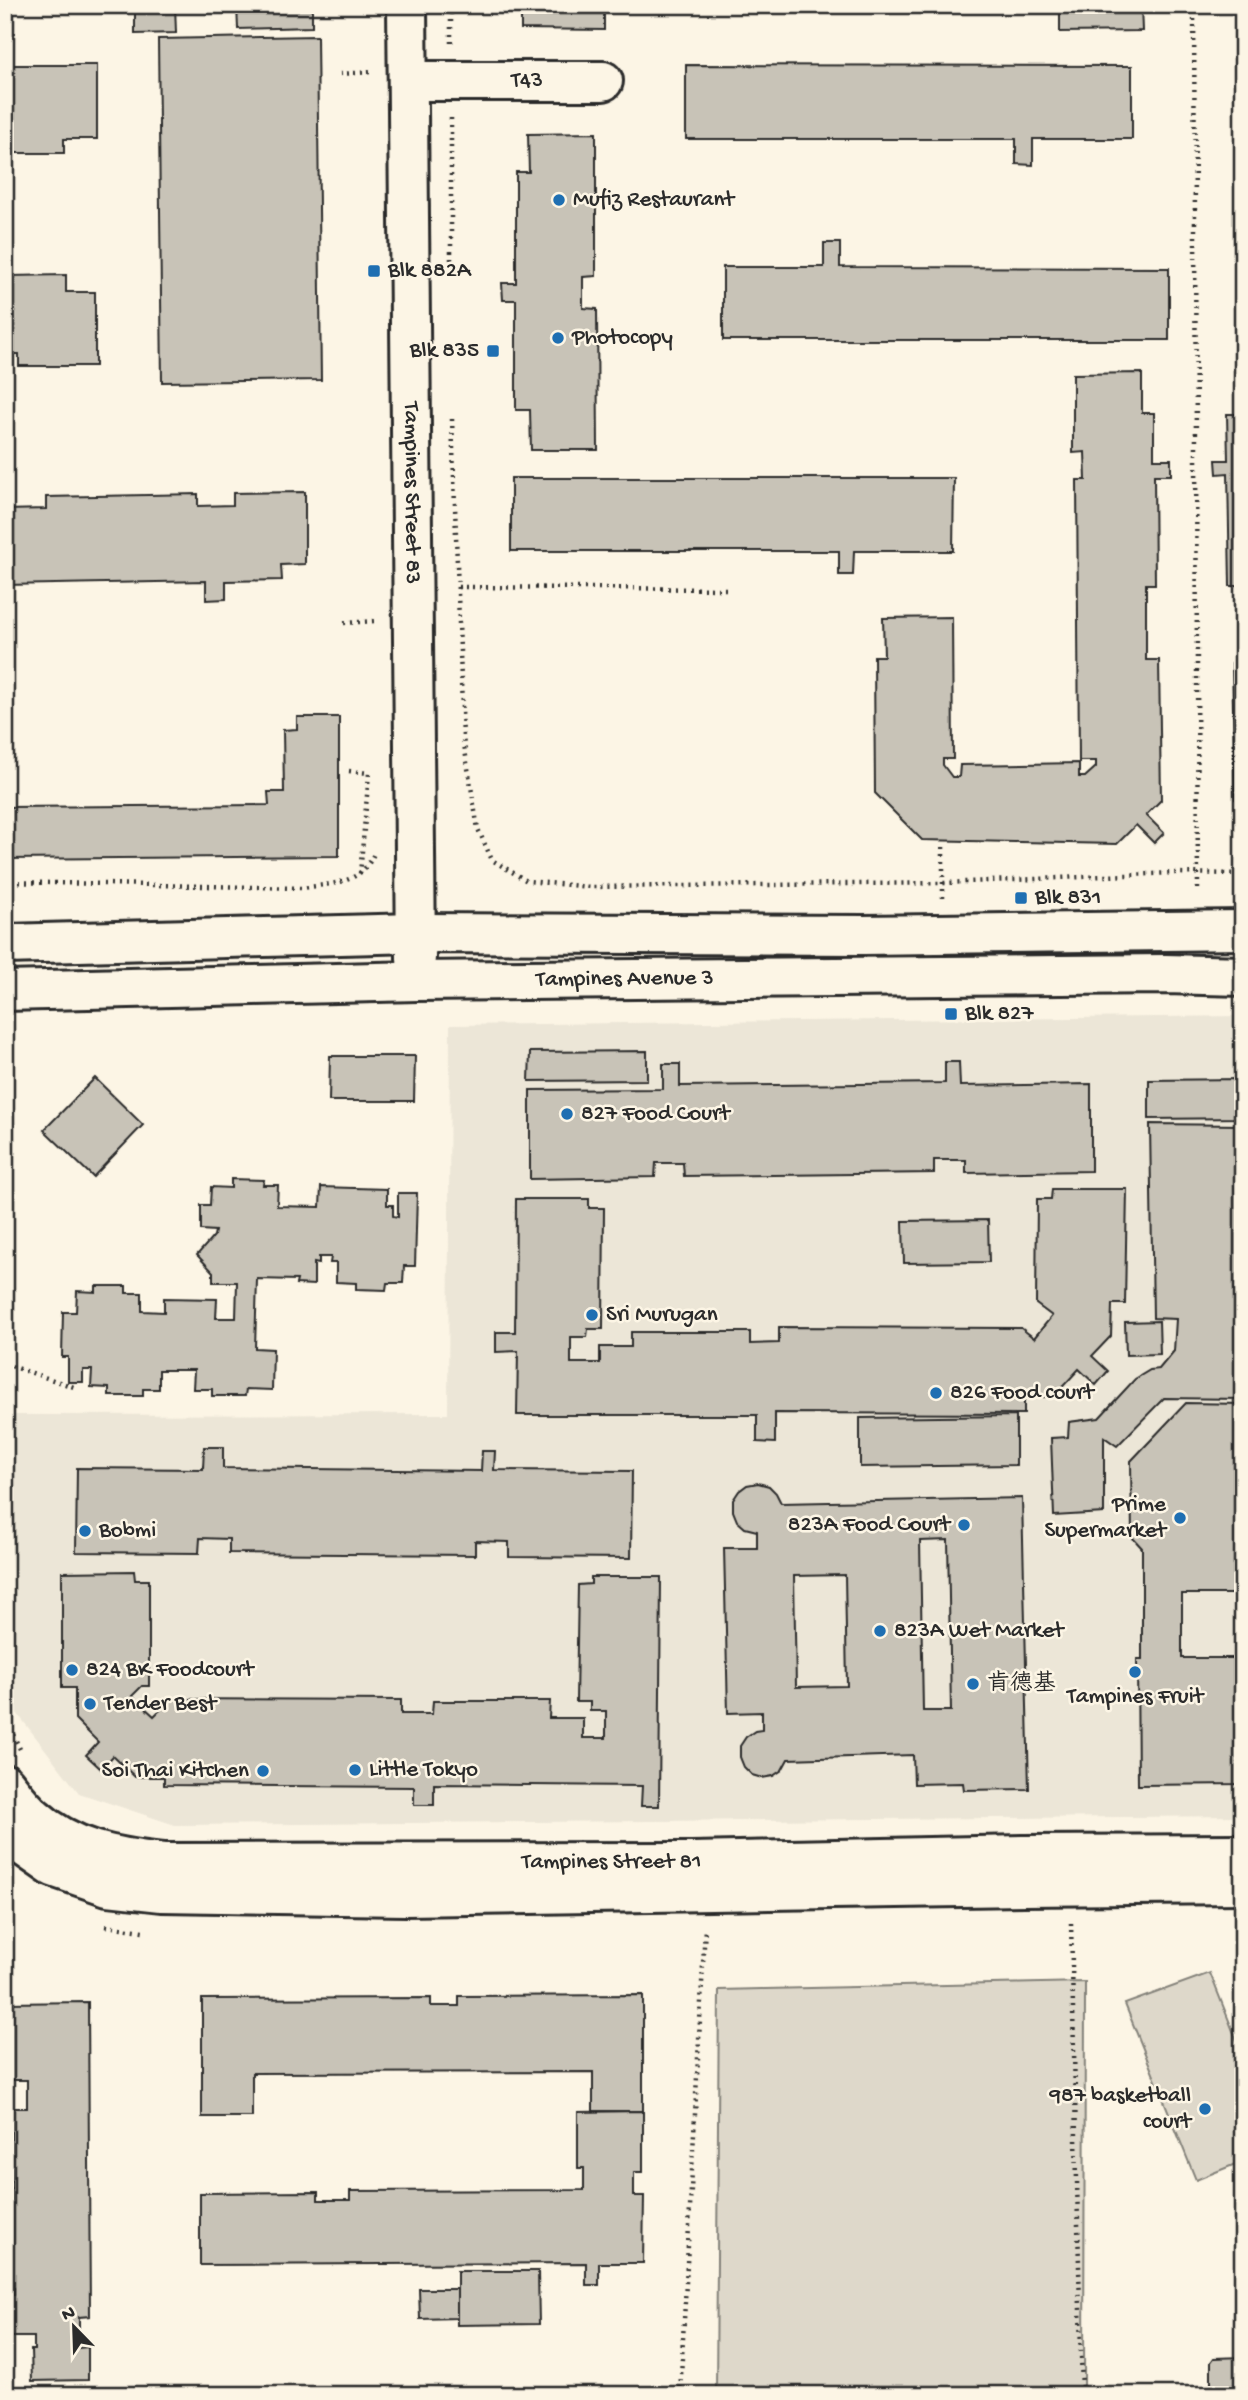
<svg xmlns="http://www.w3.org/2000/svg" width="1248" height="2400" font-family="'Gochi Hand','LXGW WenKai TC',sans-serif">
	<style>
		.built { fill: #ece6d7 }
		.green { fill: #ded8ca; stroke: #84827a; stroke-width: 2 }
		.building { fill: #c8c3b7; stroke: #2b2b2b; stroke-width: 2; fill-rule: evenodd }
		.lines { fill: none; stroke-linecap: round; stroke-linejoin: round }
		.minor-casing { stroke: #2b2b2b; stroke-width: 44 }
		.path { stroke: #2b2b2b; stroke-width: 4.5; stroke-dasharray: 2 5; stroke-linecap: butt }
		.minor { stroke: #fcf5e5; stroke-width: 38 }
		.poi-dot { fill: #1f6fb2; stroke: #fcf5e5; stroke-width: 2.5 }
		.labels { text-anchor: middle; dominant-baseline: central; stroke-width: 5; stroke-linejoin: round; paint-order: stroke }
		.street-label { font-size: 23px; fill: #2b2b2b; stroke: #fcf5e5 }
		.poi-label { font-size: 23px; fill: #2b2b2b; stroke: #fcf5e5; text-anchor: start }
	</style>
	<rect width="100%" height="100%" fill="#fcf5e5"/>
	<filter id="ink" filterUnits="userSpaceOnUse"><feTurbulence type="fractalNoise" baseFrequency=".0143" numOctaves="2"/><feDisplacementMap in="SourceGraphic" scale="14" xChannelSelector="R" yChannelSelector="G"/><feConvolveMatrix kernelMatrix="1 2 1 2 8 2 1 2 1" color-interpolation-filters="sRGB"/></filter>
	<g filter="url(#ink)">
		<polygon class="built" points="1243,1016 1243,1816 175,1825 79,1793 17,1713 6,1415 448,1414 450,1025"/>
		<g class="green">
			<polygon points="1210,1973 1243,2056 1243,2161 1196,2180 1125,2004"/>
			<polygon points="1085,1982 1084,2395 716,2395 719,1990"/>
		</g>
		<g class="building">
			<polygon points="135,5 175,5 176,33 135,34"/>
			<polygon points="237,5 312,5 312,27 238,29"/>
			<polygon points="521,5 604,5 604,30 521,29"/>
			<polygon points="1060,5 1141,5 1142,31 1060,32"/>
			<polygon points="317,36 321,380 162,382 158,39"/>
			<polygon points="5,65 97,65 97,139 64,139 64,153 5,153"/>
			<polygon points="686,65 1132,66 1132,139 1033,139 1033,165 1016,164 1016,139 686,139"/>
			<polygon points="596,133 596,276 583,277 583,308 597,309 598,450 531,450 530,410 516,410 516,300 503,300 502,283 516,283 516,172 529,172 528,134"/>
			<polygon points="824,243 840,243 840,267 1169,268 1169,340 723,340 723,267 824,267"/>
			<polygon points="5,256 9,256 9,276 66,275 66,292 95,292 95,366 19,366 19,354 5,354"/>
			<polygon points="1142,373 1142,413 1154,413 1154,459 1171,459 1171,475 1154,475 1155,584 1146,584 1146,660 1159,660 1161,800 1146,815 1164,833 1154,843 1136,825 1117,844 922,840 875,793 874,656 884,656 883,618 952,617 953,759 943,759 943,765 952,777 959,777 960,765 1079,763 1079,777 1085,777 1096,767 1096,761 1079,761 1077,480 1086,480 1085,452 1073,453 1073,374"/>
			<polygon points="1237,376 1243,376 1243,806 1235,799 1232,663 1242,663 1240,586 1230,586 1228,473 1217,474 1216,460 1228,460 1227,414 1237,414"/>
			<polygon points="511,478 954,478 953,551 854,551 853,575 839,575 839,551 511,551"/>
			<polygon points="305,492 305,564 281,565 282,580 226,581 226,599 206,600 206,581 5,585 5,510 46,509 46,497 198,494 198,506 233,505 233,493"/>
			<polygon points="297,717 339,717 339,856 5,859 5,807 269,805 268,792 284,792 283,730 297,729"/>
			<polygon points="647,1051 647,1080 529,1081 530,1052"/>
			<polygon points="330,1056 415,1056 414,1101 329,1101"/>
			<polygon points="945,1062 959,1062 960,1086 1091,1084 1091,1171 966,1173 966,1160 934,1160 934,1173 684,1176 683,1163 656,1163 655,1177 530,1179 530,1090 663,1089 663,1064 680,1064 680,1086 945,1083"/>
			<polygon points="95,1078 143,1125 93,1177 44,1130"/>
			<polygon points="1243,1079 1243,1118 1149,1119 1149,1080"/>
			<polygon points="1150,1124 1243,1125 1243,1399 1164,1398 1117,1446 1104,1437 1104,1513 1054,1516 1051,1438 1068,1437 1069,1422 1099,1418 1135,1379 1150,1370 1159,1369 1174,1351 1176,1319 1153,1318"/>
			<polygon points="231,1179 264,1180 263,1185 278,1185 277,1206 320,1207 321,1187 387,1189 387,1205 393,1205 393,1216 398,1217 398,1193 417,1193 415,1266 404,1266 403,1283 387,1283 386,1290 356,1289 356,1283 336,1282 336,1263 330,1263 331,1257 319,1257 319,1264 314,1263 314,1285 296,1284 297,1280 257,1279 255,1348 273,1349 272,1390 246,1389 245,1396 212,1396 212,1389 193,1389 194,1370 159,1370 159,1389 143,1389 143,1396 109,1396 109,1388 91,1387 92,1370 83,1370 83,1382 68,1382 68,1357 62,1357 63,1312 76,1312 77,1291 96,1292 96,1286 126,1286 126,1293 142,1293 142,1311 164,1312 164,1298 217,1299 216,1318 236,1318 237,1282 213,1282 213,1272 197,1255 214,1236 215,1231 201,1230 201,1205 210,1205 211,1187 231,1188"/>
			<polygon points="1052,1189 1127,1189 1125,1304 1112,1304 1111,1336 1092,1356 1108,1371 1096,1385 1079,1369 1053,1397 1024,1397 1024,1414 775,1413 775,1443 757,1442 757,1415 517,1415 518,1351 496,1352 496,1332 515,1332 516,1199 589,1199 589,1208 604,1208 603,1329 588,1329 587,1337 571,1337 571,1363 600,1363 600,1347 631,1347 631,1332 750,1332 750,1344 779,1343 779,1327 1021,1328 1034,1338 1052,1316 1036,1304 1037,1199 1051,1199"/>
			<polygon points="988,1220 989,1262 904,1263 903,1221"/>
			<polygon points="1159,1321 1160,1354 1126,1355 1125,1322"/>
			<polygon points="1186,1403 1243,1404 1243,1594 1182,1594 1182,1658 1243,1658 1243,1784 1138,1785 1137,1659 1142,1659 1142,1548 1132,1537 1131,1461"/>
			<polygon points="1016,1416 1016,1465 860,1467 860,1418"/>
			<polygon points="204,1447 223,1447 223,1468 481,1471 482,1451 495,1451 494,1470 632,1471 631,1558 509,1557 509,1542 475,1541 475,1555 229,1553 229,1539 200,1538 199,1553 76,1552 77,1468 203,1469"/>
			<path d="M 758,1483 L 769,1486 L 776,1493 L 781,1503 L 1022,1498 L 1029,1789 L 964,1790 L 963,1783 L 914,1784 L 913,1755 L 788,1759 L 782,1770 L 773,1776 L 762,1778 L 752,1775 L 744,1767 L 740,1757 L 740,1746 L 746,1737 L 755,1731 L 762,1730 L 762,1712 L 728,1713 L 724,1548 L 757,1548 L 757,1531 L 745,1528 L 737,1521 L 733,1511 L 733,1500 L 739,1491 L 747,1485 ZM 948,1540 L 951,1711 L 923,1711 L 920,1541 ZM 845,1575 L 847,1686 L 796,1687 L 794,1576 Z"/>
			<polygon points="134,1571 135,1580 149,1580 149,1686 142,1686 132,1696 154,1716 164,1706 164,1699 401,1700 401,1714 432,1714 433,1701 550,1701 549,1718 583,1718 583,1738 606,1738 606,1711 590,1711 590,1702 576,1702 578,1585 591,1584 591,1577 661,1577 659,1806 641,1806 642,1786 434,1784 434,1805 414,1805 414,1787 164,1785 164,1777 135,1777 113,1756 101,1769 86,1755 98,1742 75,1719 75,1688 62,1688 62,1572"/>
			<polygon points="643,1995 643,2111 593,2111 593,2072 252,2073 252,2117 202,2117 202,1999 431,1998 431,2006 459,2006 459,1996"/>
			<polygon points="88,2002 90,2316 79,2317 79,2348 88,2347 88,2380 32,2381 31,2350 34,2350 34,2337 6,2337 6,2350 11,2350 11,2381 5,2381 5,2294 14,2294 14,2288 5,2288 5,2272 12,2272 11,2108 27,2108 27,2080 5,2080 5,2003"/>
			<polygon points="643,2111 643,2172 634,2172 634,2196 644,2196 643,2263 599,2263 599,2285 586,2285 586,2263 200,2265 200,2193 318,2192 318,2200 350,2200 350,2191 584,2190 584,2168 578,2168 578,2112"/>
			<polygon points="457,2271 538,2271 539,2324 457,2325"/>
			<polygon points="419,2289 457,2289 457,2318 420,2319"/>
			<polygon points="1243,2357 1243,2395 1211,2395 1211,2362 1214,2358"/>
			<polygon points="574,2389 632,2390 632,2395 574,2395"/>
			<rect x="494" y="2390" width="58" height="5"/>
		</g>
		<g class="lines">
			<defs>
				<g id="minor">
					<path id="s1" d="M 407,5 L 416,958"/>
					<path id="s2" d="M 408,81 L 603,81"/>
					<polyline points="5,944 416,933 864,935 1243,930"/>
					<path id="s3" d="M 5,991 L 417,981 L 1165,974 L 1243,976"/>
					<path id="s4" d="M 5,1784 C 14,1795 23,1808 34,1817 C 70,1850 116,1858 163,1863 L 692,1862 L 1023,1855 L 1243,1854"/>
					<polyline points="5,1829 13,1839 53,1867 108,1886 162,1892 405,1896 1024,1886 1243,1884"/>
				</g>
			</defs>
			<use href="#minor" class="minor-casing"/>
			<g class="path">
				<polyline points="1194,5 1198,893"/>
				<polyline points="451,43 451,5"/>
				<polyline points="340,74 371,72"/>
				<polyline points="451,118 451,260"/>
				<polyline points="452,419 463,738 478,829 492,860 527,881 590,887 944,883 1174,873 1243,874"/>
				<polyline points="458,587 727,589"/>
				<polyline points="344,623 375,621"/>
				<polyline points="349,771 369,773 360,874"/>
				<polyline points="943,847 943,898"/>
				<path d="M 5,882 L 303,888 C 333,883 362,885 375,851"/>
				<polyline points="5,1364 77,1388"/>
				<polyline points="5,1694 7,1722 20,1749"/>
				<polyline points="1071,1923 1082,2395"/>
				<polyline points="106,1926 143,1931"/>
				<polyline points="680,2395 705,1927"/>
			</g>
			<use href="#minor" class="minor"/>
		</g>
	</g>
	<g class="poi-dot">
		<circle cx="559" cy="200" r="7"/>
		<rect x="367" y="264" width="14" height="14" rx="3.5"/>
		<circle cx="558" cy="338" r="7"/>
		<rect x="486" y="344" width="14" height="14" rx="3.5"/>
		<rect x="1014" y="891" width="14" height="14" rx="3.5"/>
		<rect x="944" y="1007" width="14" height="14" rx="3.5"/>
		<circle cx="567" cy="1114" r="7"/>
		<circle cx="592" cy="1315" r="7"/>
		<circle cx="936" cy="1393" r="7"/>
		<circle cx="1180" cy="1518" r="7"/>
		<circle cx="964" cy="1525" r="7"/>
		<circle cx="85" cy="1531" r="7"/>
		<circle cx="880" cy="1631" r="7"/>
		<circle cx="72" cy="1670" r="7"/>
		<circle cx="1135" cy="1672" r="7"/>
		<circle cx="973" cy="1684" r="7"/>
		<circle cx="90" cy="1704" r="7"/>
		<circle cx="355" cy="1770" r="7"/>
		<circle cx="263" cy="1771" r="7"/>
		<circle cx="1205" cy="2109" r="7"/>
	</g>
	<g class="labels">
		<g class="street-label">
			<text stroke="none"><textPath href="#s2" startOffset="119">T43</textPath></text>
			<text stroke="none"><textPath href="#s1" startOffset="488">Tampines Street 83</textPath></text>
			<text stroke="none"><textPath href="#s3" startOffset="620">Tampines Avenue 3</textPath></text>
			<text stroke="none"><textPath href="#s4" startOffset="632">Tampines Street 81</textPath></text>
		</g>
		<g class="poi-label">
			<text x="573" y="200">Mufiz Restaurant</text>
			<text x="388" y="271">Blk 882A</text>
			<text x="572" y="338">Photocopy</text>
			<text x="479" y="351" text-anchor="end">Blk 835</text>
			<text x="1035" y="898">Blk 831</text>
			<text x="965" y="1014">Blk 827</text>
			<text x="581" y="1114">827 Food Court</text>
			<text x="606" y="1315">Sri Murugan</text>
			<text x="950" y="1393">826 Food court</text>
			<text x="1166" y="1505" text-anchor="end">Prime<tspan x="1166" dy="26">Supermarket</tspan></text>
			<text x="950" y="1525" text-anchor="end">823A Food Court</text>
			<text x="99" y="1531">Bobmi</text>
			<text x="894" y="1631">823A Wet Market</text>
			<text x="86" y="1670">824 BK Foodcourt</text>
			<text x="987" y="1684">肯德基</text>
			<text x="1135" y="1697" text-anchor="middle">Tampines Fruit</text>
			<text x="104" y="1704">Tender Best</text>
			<text x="369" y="1770">Little Tokyo</text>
			<text x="249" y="1771" text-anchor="end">Soi Thai Kitchen</text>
			<text x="1191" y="2096" text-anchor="end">987 basketball<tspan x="1191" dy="26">court</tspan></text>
		</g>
	</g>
	<rect width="1248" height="2400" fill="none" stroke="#fcf5e5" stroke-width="28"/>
	<rect x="14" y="14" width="1220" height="2372" fill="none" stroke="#2b2b2b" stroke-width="2.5" filter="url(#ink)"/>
	<g transform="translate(74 2327) rotate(337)" stroke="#fcf5e5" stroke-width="5" paint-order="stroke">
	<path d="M0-5L12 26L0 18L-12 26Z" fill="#2b2b2b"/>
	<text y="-10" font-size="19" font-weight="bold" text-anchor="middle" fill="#2b2b2b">N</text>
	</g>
</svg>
